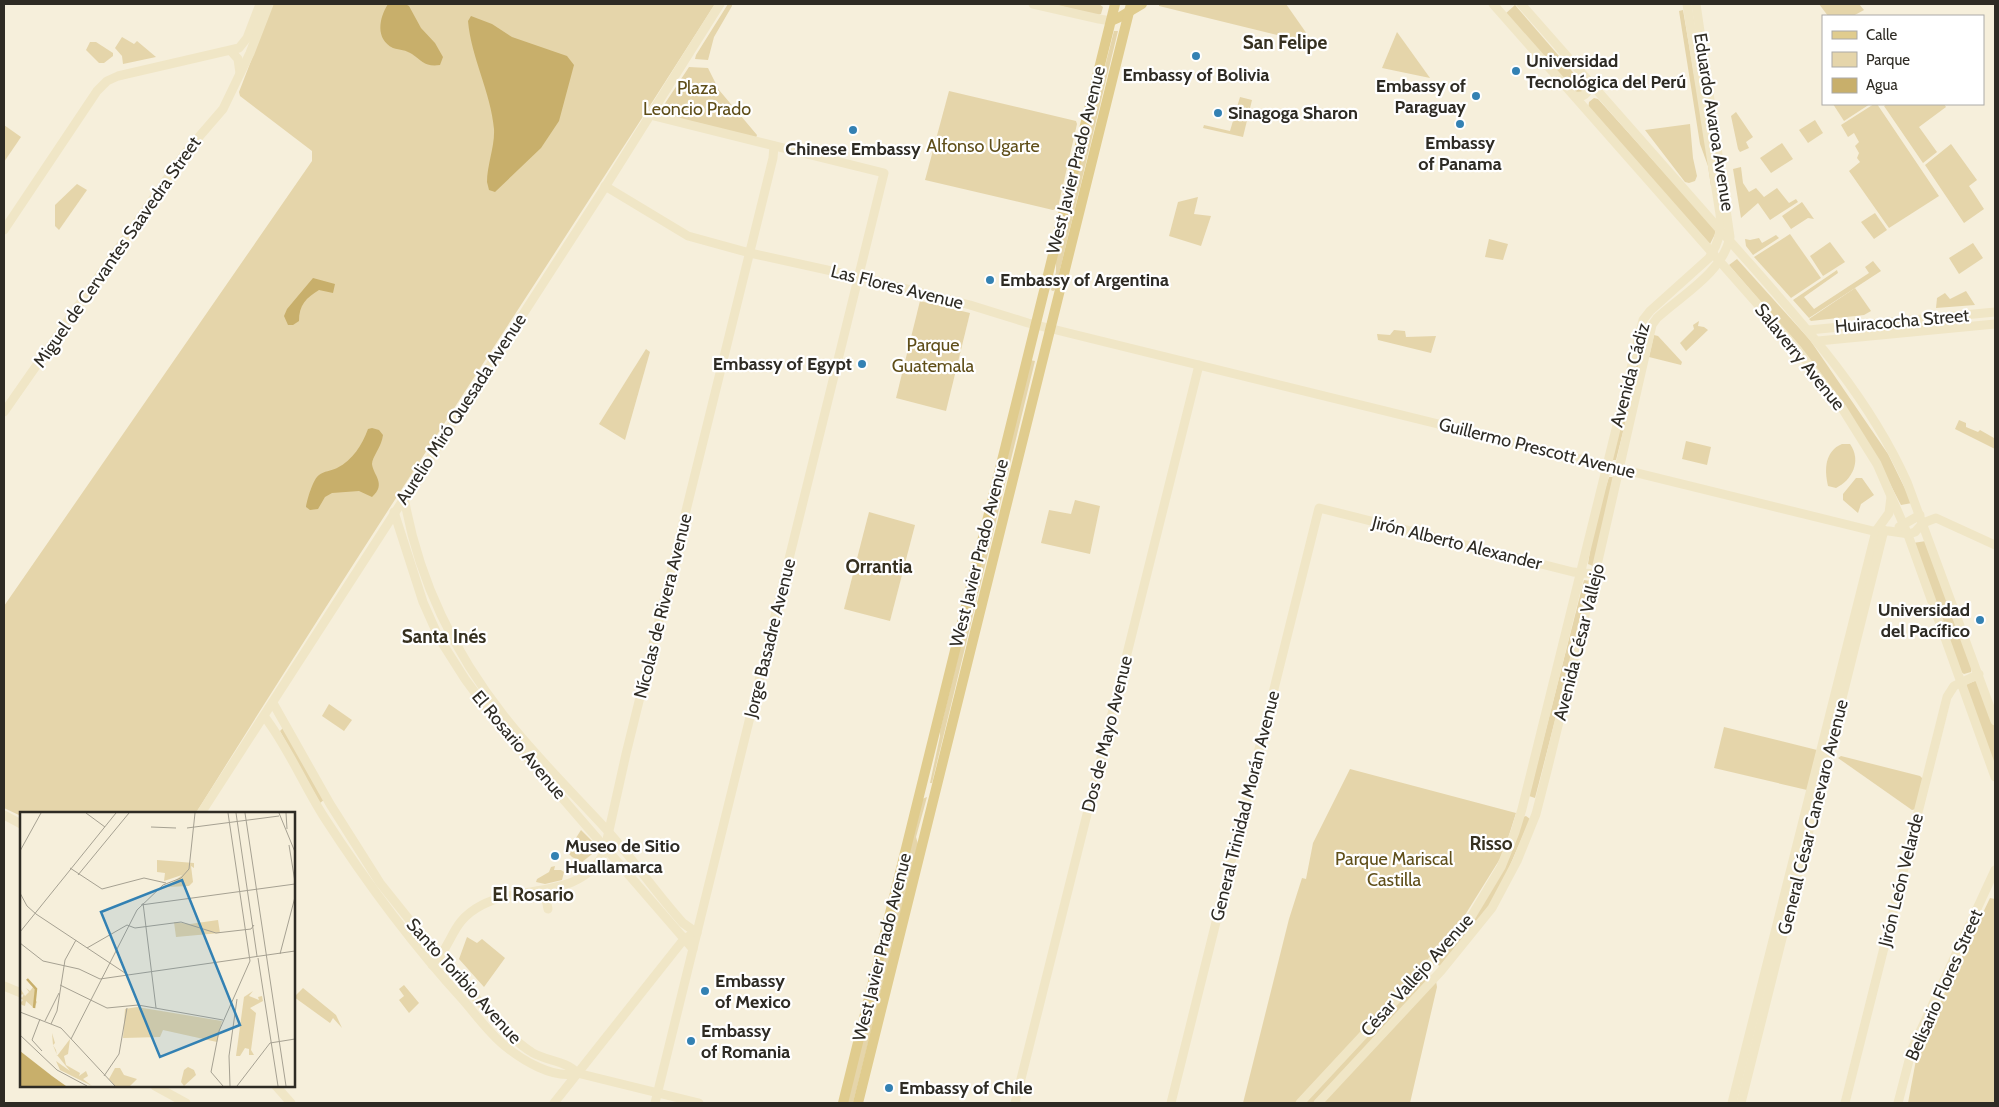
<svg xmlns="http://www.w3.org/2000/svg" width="1999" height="1107" font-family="Cabin,sans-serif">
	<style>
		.green { fill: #e5d5aa }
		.water { fill: #c8af6b }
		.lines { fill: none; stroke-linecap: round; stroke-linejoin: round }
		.secondary { stroke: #f0e6c6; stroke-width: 9 }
		.primary { stroke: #e0cc8e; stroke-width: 10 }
		.poi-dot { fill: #3381b3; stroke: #fff; stroke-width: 2 }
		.labels { text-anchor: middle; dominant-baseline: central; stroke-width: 4.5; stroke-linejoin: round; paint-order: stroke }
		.poi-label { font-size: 18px; font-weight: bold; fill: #2e2b24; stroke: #fff; text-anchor: start }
		.park-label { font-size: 18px; fill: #5f4e19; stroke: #fff }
		.street-label { font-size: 18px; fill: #2e2b24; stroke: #fff }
		.neighbourhood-label { font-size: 19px; font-weight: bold; fill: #363020; stroke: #fff }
		.inset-river { fill: none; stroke: #c8af6b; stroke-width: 2.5 }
		.inset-road { fill: none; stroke: #a6a192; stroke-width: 1 }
		.view { fill: #3381b3; fill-opacity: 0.15; stroke: #3381b3; stroke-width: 2.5 }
		.inset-edge { fill: none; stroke: #2e2b24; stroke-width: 2.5 }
	</style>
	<rect width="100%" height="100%" fill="#f6efdb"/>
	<g class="green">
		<path d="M 273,4 L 715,4 C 543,274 365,541 196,813 L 21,813 L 21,816 L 4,808 L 4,606 L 312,161 L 312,151 L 240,96 L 239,92 Z"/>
		<polygon points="728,4 732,4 732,6 714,37 708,60 695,59 696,55"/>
		<polygon points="1052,4 1099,4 1103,7 1101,14 1098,15"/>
		<polygon points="1159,4 1286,4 1314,44 1159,6"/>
		<polygon points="1819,4 1859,4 1864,10 1853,16 1828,16"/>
		<polygon points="1515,5 1584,85 1585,89 1581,94 1575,94 1504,15"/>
		<polygon points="1683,10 1713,186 1711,186 1708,166 1700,144 1679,11"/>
		<polygon points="1114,31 1118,31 1055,290 1053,291 1051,290 1056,272 1056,258"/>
		<polygon points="1397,32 1430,78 1382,68"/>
		<polygon points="122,37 134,44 137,41 156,57 123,64 122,56 115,48"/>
		<polygon points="90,42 96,42 113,53 113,56 104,63 99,63 86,50"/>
		<polygon points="689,67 708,68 719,90 757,135 756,138 658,114"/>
		<polygon points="949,91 1076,121 1077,124 1058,207 1053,210 925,180"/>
		<polygon points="1240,97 1252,100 1243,137 1203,128 1204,125 1230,131"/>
		<polygon points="1594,98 1598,99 1715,229 1715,234 1710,244 1588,110 1589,102"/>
		<polygon points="1833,104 1870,104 1844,121"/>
		<polygon points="1874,104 1877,104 1939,196 1889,228 1849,171 1860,162 1857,158 1859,153 1855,146 1859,142 1854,133 1848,137 1841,125"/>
		<polygon points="1887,104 1944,104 1946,107 1919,127 1937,152 1923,163 1884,106"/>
		<polygon points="1736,112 1753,137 1746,142 1749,148 1740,152 1738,149 1731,116"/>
		<polygon points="1815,120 1823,133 1808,143 1799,130"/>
		<polygon points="1690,124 1693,158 1697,176 1695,181 1689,183 1685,182 1645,130"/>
		<polygon points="4,125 21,137 4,162"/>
		<polygon points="1782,143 1793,159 1771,173 1760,158"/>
		<polygon points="1951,144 1977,180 1969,186 1984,209 1964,223 1925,165"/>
		<polygon points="1741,167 1743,183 1749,192 1756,188 1764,197 1777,188 1789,203 1796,199 1798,202 1770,220 1758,203 1741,218 1733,169"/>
		<polygon points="77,184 87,190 59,230 55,226 55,205"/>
		<polygon points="1198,197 1194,214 1211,216 1201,246 1169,236 1178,202"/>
		<polygon points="1802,202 1814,219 1808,218 1791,229 1782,216"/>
		<polygon points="1875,213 1887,230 1874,239 1861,222"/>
		<polygon points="1790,234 1821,278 1791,298 1754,257"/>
		<polygon points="1776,235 1779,238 1753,255 1746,246 1745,239 1750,240 1759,238 1762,243"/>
		<polygon points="1489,239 1508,244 1503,260 1485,257"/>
		<polygon points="1830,242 1845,262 1823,276 1810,256"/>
		<polygon points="1973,243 1983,258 1959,274 1949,258"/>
		<polygon points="1737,259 1810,340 1888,454 1912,503 1901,505 1876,457 1800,348 1729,265"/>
		<polygon points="1873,261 1881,271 1809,318 1793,300 1837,270 1838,273 1804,297 1814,309 1869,273 1865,267"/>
		<polygon points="1855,288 1871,311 1864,315 1811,321 1809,319"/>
		<polygon points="1966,291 1975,305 1936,308 1937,298 1945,293 1950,299"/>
		<polygon points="920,301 970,313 946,411 896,398"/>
		<polygon points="1968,318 1969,324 1861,334 1861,329"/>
		<polygon points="1699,321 1698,326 1704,327 1708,330 1686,351 1680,343 1694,329 1693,325"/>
		<polygon points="1394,330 1405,331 1406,337 1436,336 1431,353 1378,340 1377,334 1390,335"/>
		<polygon points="1654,335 1658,336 1682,362 1681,365 1649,357"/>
		<polygon points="646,349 650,352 625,440 599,424"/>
		<polygon points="1030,360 1035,361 932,783 930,783 940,736 940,731"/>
		<polygon points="1635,363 1640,364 1616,460 1612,460"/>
		<polygon points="1959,420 1966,423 1966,427 1978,432 1980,430 1994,438 1995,437 1995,449 1955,429"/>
		<polygon points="1686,441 1711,447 1707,465 1682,459"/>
		<path d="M 1842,444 L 1850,444 C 1862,461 1852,480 1836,488 L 1828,486 C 1824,469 1825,451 1842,444 Z"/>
		<polygon points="1609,477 1614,477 1593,566 1588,564 1595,520"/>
		<polygon points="1856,478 1862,478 1874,495 1861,504 1858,513 1843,500 1843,494"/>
		<polygon points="1075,500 1100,506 1090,554 1041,543 1049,510 1071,514"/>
		<polygon points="869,512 915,525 890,621 844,609"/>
		<polygon points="1926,541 1972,667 1971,672 1964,674 1961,672 1913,543"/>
		<polygon points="1584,580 1591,581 1535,798 1529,796"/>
		<polygon points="1975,681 1979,682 1995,727 1995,770 1965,690 1967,684"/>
		<polygon points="329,704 352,720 344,731 322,716"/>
		<polygon points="1724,727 1817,750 1807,790 1714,768"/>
		<polygon points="283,728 325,799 320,803 280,731"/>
		<polygon points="1841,756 1920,776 1923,779 1916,809 1912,810 1838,758"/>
		<polygon points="1350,769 1516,813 1503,854 1460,923 1421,968 1436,981 1437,987 1410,1103 1243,1103 1289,919 1302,878 1306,879 1313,843"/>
		<polygon points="927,797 916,837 918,844 853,1103 846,1103 922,799"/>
		<polygon points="1526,816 1530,819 1501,886 1480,921 1440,966 1438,965 1437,962 1473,918 1523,817"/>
		<polygon points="581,830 597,846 596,851 582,862 572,857 567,852"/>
		<polygon points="555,866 554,870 561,870 564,872 562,880 545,884 536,882 537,879 549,872 551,867"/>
		<polygon points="1990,898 1995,899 1995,1103 1908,1103 1918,1049"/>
		<polygon points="467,937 477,943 482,939 505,958 484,987 459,959"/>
		<polygon points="404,985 419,1003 409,1013 399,1000 404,996 399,989"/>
		<polygon points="303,988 336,1015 342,1028 333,1018 330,1023 294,997"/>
	</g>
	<g class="water">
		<path d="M 388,4 L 405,4 L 409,6 L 421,28 L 435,43 L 443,57 L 440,65 C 425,67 422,61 412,54 C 406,50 400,50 393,48 C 375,39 379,18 388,4 Z"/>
		<path d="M 471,16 L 492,24 L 512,37 L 567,56 L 574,65 L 559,121 L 541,148 L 495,192 L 489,190 L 487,182 C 487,165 495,146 494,129 C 491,93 471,57 468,21 Z"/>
		<path d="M 313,278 L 335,284 L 333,293 L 319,290 C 306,298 299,305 299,321 L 293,325 L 288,325 L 284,316 L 287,309 Z"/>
		<path d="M 372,428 L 379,430 L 383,435 C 382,446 372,457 372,464 C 373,475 387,484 372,497 L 359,491 L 332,493 L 325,497 L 318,509 L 310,510 L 306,507 C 307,500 313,479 319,475 C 324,471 331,471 337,468 C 353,460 362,445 368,429 Z"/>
	</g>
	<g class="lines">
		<g class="secondary">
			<polyline points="1033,4 1099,19 1111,21"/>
			<polyline points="1493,4 1797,349 1842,408 1877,464 1908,535 1995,777"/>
			<path d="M 1521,4 C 1588,80 1654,155 1721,231 C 1790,310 1864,386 1907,482 L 1995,721"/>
			<polyline points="231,51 238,59 240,73"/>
			<path d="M 1575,96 C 1585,98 1591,91 1589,81"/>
			<polyline points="650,115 884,173 655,1103"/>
			<polyline points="605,186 688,236 750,253 868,279 970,305 1028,323 1873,531 1889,531 1909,534 1915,532 1923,523 1936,518 1995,545"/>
			<polyline points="4,230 97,91 107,81 118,76 239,48 247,38 260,4"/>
			<polyline points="1809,330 1995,312"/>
			<polyline points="1818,341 1995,324"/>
			<polyline points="4,412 185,153 223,109 250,53 269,4"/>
			<path d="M 404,497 C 418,579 453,651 504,716 C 535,756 572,792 606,829 C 633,859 656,893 683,923 L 697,933"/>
			<polyline points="394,512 423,602 439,638 465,679 499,725 693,949"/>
			<polyline points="1899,527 1920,515"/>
			<path d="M 273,703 L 330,804 L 380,883 L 440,958 L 505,1030 C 514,1039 523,1047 533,1053 C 547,1061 567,1061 577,1073"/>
			<path d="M 264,716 C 288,747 303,784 324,817 C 366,882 412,944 464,1001 C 477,1016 489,1033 505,1046 C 522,1060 554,1080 577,1073"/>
			<polyline points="201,813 600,195 720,4"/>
			<polyline points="4,815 21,824"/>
			<polyline points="548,909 546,899 550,890"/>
			<path d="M 432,965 C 454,945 449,922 482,905 C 521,884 580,900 604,853 L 626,754 L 773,158 L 774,146"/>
			<polyline points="4,986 21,993"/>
			<polyline points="577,1073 699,1103"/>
			<polyline points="155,1086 186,1103"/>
			<polyline points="276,1086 291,1103"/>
			<polyline points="554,1103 684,939 689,936"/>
			<polyline points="1015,1103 1199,365"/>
			<polyline points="1171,1103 1319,508 1573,572 1595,574"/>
			<path d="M 1300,1103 L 1460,931 L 1471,917 L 1501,867 L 1515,832 L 1522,809 L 1643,320 L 1650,311 L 1709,258 C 1718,245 1722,230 1720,214 L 1687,4"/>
			<path d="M 1318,1103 L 1441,971 L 1492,908 L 1517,861 L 1536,814 L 1547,771 L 1595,574 L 1652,325 L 1657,318 C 1682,295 1723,272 1730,237 L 1696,4"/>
			<polyline points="1732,1103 1876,531 1889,513 1891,497"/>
			<polyline points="1741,1103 1884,530"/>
			<polyline points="1845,1103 1947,697 1954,686 1979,674"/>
			<polyline points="1898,1103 1912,1049 1995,870"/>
		</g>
		<g class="primary">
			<polyline points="1111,21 1120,17 1142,4"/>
			<polyline points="843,1103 1115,4"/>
			<polyline points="858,1103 1131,4"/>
		</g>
	</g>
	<g class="poi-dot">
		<circle cx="1196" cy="56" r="5"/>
		<circle cx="1516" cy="71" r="5"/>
		<circle cx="1476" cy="96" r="5"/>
		<circle cx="1218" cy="113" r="5"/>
		<circle cx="1460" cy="124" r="5"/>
		<circle cx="853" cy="130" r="5"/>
		<circle cx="990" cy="280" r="5"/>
		<circle cx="862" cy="364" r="5"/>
		<circle cx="1980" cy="620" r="5"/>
		<circle cx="555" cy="856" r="5"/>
		<circle cx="705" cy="991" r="5"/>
		<circle cx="691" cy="1041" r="5"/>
		<circle cx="889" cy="1088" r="5"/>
	</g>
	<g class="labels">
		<g class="poi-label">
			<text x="1526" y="61">Universidad<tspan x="1526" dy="21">Tecnológica del Perú</tspan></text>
			<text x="1196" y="75" text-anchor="middle">Embassy of Bolivia</text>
			<text x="1466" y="86" text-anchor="end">Embassy of<tspan x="1466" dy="21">Paraguay</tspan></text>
			<text x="1228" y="113">Sinagoga Sharon</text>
			<text x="1460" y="143" text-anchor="middle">Embassy<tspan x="1460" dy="21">of Panama</tspan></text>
			<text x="853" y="149" text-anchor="middle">Chinese Embassy</text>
			<text x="1000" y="280">Embassy of Argentina</text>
			<text x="852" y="364" text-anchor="end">Embassy of Egypt</text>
			<text x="1970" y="610" text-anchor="end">Universidad<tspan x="1970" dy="21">del Pacífico</tspan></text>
			<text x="565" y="846">Museo de Sitio<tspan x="565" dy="21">Huallamarca</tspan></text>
			<text x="715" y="981">Embassy<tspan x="715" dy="21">of Mexico</tspan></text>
			<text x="701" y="1031">Embassy<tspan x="701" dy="21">of Romania</tspan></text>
			<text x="899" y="1088">Embassy of Chile</text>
		</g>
		<g class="park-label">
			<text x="697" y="88">Plaza<tspan x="697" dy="21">Leoncio Prado</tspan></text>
			<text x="983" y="146">Alfonso Ugarte</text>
			<text x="933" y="345">Parque<tspan x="933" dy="21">Guatemala</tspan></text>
			<text x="1394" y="859">Parque Mariscal<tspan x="1394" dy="21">Castilla</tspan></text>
		</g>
		<g class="street-label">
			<text transform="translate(1714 122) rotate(81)">Eduardo Avaroa Avenue</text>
			<text transform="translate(1076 160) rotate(-76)">West Javier Prado Avenue</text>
			<text transform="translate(117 252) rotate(-55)">Miguel de Cervantes Saavedra Street</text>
			<text transform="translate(897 287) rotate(14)">Las Flores Avenue</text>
			<text transform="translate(1902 321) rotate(-5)">Huiracocha Street</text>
			<text transform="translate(1800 357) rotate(51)">Salaverry Avenue</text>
			<text transform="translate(1630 375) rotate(-75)">Avenida Cádiz</text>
			<text transform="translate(461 409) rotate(-57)">Aurelio Miró Quesada Avenue</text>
			<text transform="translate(1537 448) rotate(14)">Guillermo Prescott Avenue</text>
			<text transform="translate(1457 543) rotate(14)">Jirón Alberto Alexander</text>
			<text transform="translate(979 553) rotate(-76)">West Javier Prado Avenue</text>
			<text transform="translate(663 606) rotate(-76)">Nícolas de Rivera Avenue</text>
			<text transform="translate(770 638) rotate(-76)">Jorge Basadre Avenue</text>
			<text transform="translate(1579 642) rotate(-76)">Avenida César Vallejo</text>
			<text transform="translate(1107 734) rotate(-76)">Dos de Mayo Avenue</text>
			<text transform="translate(519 745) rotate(50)">El Rosario Avenue</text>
			<text transform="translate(1245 806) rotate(-76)">General Trinidad Morán Avenue</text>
			<text transform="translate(1813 817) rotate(-76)">General César Canevaro Avenue</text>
			<text transform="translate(1901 880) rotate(-76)">Jirón León Velarde</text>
			<text transform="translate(882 947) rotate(-76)">West Javier Prado Avenue</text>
			<text transform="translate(1417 975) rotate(-48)">César Vallejo Avenue</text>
			<text transform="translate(464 981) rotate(48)">Santo Toribio Avenue</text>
			<text transform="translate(1944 985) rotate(-66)">Belisario Flores Street</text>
		</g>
		<g class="neighbourhood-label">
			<text x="1285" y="42">San Felipe</text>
			<text x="879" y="566">Orrantia</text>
			<text x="444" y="636">Santa Inés</text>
			<text x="1491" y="843">Risso</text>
			<text x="533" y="894">El Rosario</text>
		</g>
	</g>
	<g transform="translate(20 812)">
		<rect width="275" height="275" fill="#f6efdb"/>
		<path d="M 137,48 L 174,51 L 174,56 L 171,54 L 173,70 L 169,74 L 147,75 L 162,63 L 144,69 L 145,61 L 137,60 ZM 198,108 L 200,121 L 156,125 L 154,110 L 170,112 ZM 13,175 L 16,177 L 14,186 L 17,190 L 14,196 L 6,189 L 5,194 L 2,193 L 0,191 L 3,188 L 0,186 L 0,184 L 2,186 L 4,182 L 0,183 L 0,176 L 5,184 L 9,180 L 6,176 L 10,179 ZM 233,179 L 229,184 L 239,188 L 238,185 L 242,184 L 243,189 L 230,196 L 236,201 L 231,238 L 234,243 L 229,243 L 229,237 L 225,236 L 220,244 L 216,244 L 224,185 ZM 117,195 L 202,209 L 197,230 L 143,218 L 140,225 L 103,226 L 105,197 ZM 32,221 L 35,231 L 33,233 L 36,238 L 37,244 L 50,227 L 48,242 L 44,244 L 46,253 L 60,261 L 59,264 L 66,259 L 68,264 L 63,267 L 72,274 L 40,258 L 36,249 L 50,259 L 37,243 L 33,233 ZM 168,255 L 174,258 L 176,263 L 164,274 L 161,270 L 164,258 ZM 95,256 L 100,256 L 104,263 L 117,267 L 110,274 L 95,274 L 89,267 Z" fill="#e5d5aa"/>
		<path d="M 0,239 L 32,264 L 46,274 L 0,274 Z" fill="#c8af6b"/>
		<path class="inset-river" d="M 7,167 L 16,177 L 14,196"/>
		<path class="inset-road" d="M 66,1 L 85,15M 216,1 L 237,144M 225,1 L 266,274M 259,1 L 275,40M 266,1 L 267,17M 131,15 L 156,16M 167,16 L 259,4M 269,33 L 275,70M 0,39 L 21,1M 50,56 L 82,77 L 124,66 L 146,71M 58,63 L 109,1M 0,81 L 7,94 L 16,102 L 108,163M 123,91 L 136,196M 121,93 L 275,72M 0,120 L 96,1M 0,131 L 23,149 L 59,157 L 80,167 L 275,139M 67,136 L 107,113 L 115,116 L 161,110 L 196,121 L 231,117 L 234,113M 260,142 L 275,85M 238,146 L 258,274M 40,173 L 87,196 L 118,193 L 203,208M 0,200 L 41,216 L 95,274M 20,207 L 12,228 L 22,239M 25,209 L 39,181M 31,212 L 37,199 L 45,148 L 56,128M 0,223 L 37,258 L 67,274M 51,227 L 117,98 L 143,73 L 161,66 L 169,57 L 175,1M 84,264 L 99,242 L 107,196M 203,274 L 191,260 L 199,219 L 230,149 L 208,1M 210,274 L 209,244 L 217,187M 217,274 L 250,231 L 275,227"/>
		<path class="view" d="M 162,68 L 220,213 L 140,245 L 81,100 Z"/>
		<rect width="275" height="275" class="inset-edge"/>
	</g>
	<rect width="1999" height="1107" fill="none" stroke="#2e2b24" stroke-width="10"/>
	<rect x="1822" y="15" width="162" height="90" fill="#ffffff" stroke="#abaaa7"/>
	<rect x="1832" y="31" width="25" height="8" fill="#e0cc8e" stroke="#abaaa7"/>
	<text x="1866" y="40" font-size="15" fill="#2e2b24">Calle</text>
	<rect x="1832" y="52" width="25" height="15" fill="#e5d5aa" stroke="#abaaa7"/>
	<text x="1866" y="65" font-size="15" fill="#2e2b24">Parque</text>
	<rect x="1832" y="78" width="25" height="15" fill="#c8af6b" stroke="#abaaa7"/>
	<text x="1866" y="90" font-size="15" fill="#2e2b24">Agua</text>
</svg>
